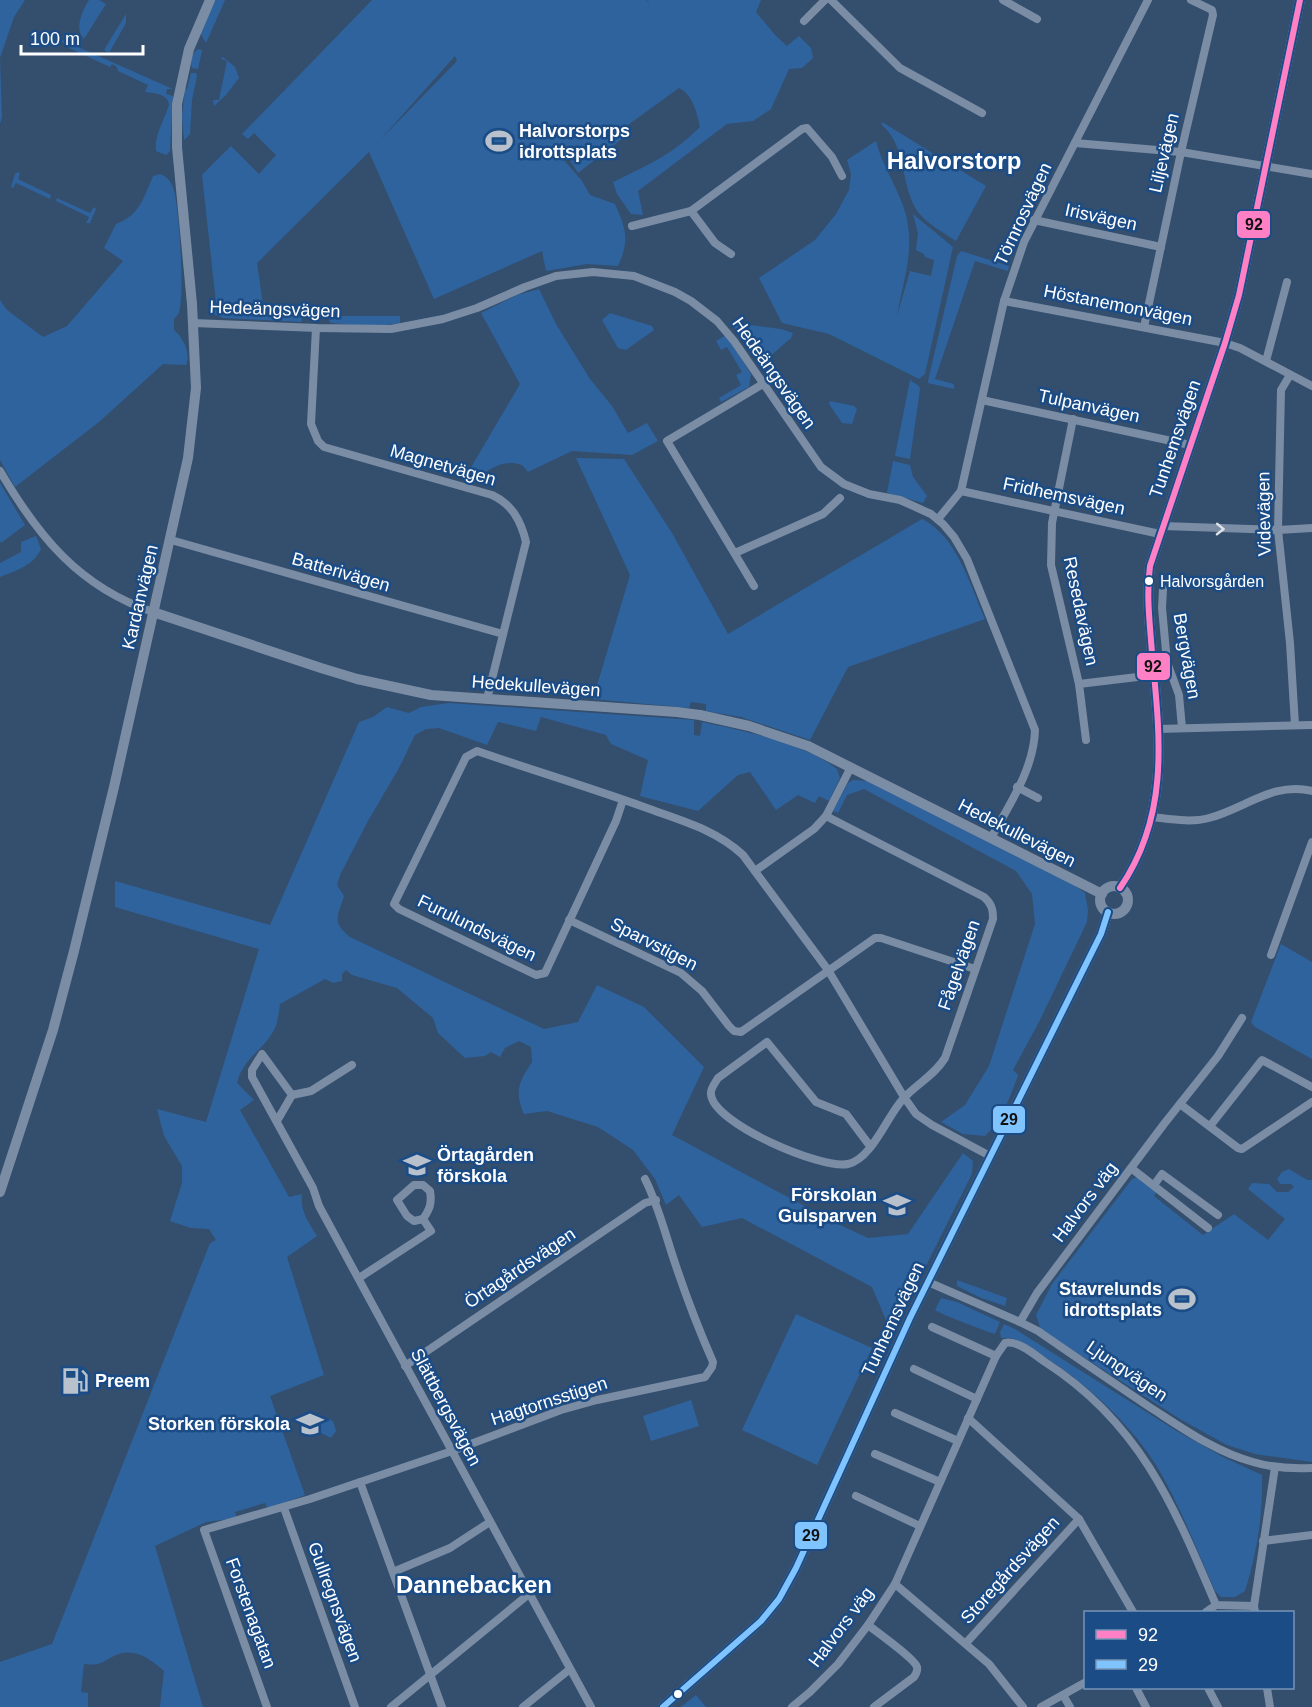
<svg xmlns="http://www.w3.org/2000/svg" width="1312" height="1707" font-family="Helvetica,sans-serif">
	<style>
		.green { fill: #2f639d; fill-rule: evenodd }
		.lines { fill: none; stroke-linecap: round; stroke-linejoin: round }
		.minor { stroke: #7a8da4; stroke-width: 8 }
		.tertiary { stroke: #7a8da4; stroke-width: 10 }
		.bus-1-casing { stroke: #1b4c86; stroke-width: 10 }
		.bus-2-casing { stroke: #1b4c86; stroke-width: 10 }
		.bus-1 { stroke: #ff80c5; stroke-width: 6 }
		.bus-2 { stroke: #80c4ff; stroke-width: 6 }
		.oneway { stroke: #dee2e8 }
		.bus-dot { fill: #fff; stroke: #1b4c86; stroke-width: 2 }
		.labels { text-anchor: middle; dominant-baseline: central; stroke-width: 5; stroke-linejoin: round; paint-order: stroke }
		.bus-label { font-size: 16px; fill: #fff; stroke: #1b4c86; text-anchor: start }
		.poi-label { font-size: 18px; font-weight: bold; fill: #fff; stroke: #1b4c86; text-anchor: start }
		.street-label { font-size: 18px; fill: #fff; stroke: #1b4c86 }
		.district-label { font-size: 24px; font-weight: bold; fill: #fff; stroke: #1b4c86 }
		.line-badge { stroke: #1b4c86; stroke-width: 2 }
		.pale-badge-label { font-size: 16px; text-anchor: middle; font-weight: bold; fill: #111 }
	</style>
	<rect width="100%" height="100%" fill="#344e6e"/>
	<g class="green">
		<polygon points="0,0 25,0 14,17 0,58 2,117 0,124"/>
		<path d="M 89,0 L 99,0 L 106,4 L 84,39 C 74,29 82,11 89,0 Z"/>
		<polygon points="215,0 225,0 206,43 200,33"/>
		<path d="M 372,0 L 646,0 L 650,5 L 647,0 L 761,0 L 756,12 L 775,35 L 787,46 L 799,36 L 811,48 L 813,58 L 802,68 L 789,69 L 771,109 L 753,121 L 727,124 L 638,191 L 643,215 L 631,214 L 617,194 L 613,182 C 648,165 672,155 700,127 C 697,113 693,95 679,88 L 628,125 L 632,131 L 578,173 L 568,157 L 564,160 L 582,181 L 590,195 L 615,204 C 626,229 630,240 618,266 L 587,264 L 546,271 L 542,251 L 434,299 L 369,152 L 257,263 L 263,305 L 216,303 L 202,175 L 231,146 L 259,174 L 276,155 L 254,133 L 248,139 L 242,134 ZM 455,56 L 457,61 L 380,140 Z"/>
		<polygon points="126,14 126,23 109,53 104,50"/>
		<path d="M 62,40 L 173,89 L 167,89 L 166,94 L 173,96 L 170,151 L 166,155 L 156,151 C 154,135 164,121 169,105 C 168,94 155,93 145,92 L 148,85 L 118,71 L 117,67 L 112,64 L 110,67 L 69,48 L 70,46 L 62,42 Z"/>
		<path d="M 198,49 L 202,50 L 198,69 L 192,68 C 190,61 192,53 198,49 Z"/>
		<polygon points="223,57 235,67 239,78 226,95 214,106 213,100 219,100 227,61 221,59"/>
		<polygon points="191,73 196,73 197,76 192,100 190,134 184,140 182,117 185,89 187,89"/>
		<path d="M 882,122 L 986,186 L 956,241 C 944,233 927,224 918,212 C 900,186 907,146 882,125 Z"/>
		<path d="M 876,141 C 882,166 899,189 906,215 C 915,252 903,280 897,316 L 910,271 L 931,276 L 934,260 L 925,257 L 924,254 L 916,250 L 918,233 L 913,214 L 953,247 L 925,374 L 919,379 L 829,334 L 782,323 L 759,278 L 815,240 L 836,214 L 849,190 L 851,174 L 847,160 Z"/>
		<polygon points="18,172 20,173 18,179 51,195 50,199 16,183 13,188 11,187 15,174"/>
		<path d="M 160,174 C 167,177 170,180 173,187 C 179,202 185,297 179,312 C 179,314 175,318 174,319 L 174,330 C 183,338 191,352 186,365 L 163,364 L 99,422 L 15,487 L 0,460 L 0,300 L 7,310 L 43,337 L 67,326 L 123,261 L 104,248 L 116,224 C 140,215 144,197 153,176 Z"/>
		<polygon points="57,198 90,213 94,207 96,209 90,223 86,223 89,217 56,201"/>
		<polygon points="961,251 1009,266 1008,271 975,261 935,379 954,384 954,389 928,383 928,381 957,256"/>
		<path d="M 539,289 L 556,324 L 590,379 L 612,406 L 628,433 L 647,423 L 658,441 L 632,455 L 572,451 L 528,472 L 522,465 C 502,458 487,470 473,483 L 463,481 L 520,384 L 481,313 L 517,295 Z"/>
		<polygon points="214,309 300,314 303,317 301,322 223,318 213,314"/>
		<polygon points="610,313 652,326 654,330 626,350 618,348 602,320"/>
		<path d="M 330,316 L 400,316 L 400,323 C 378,328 353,325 331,323 L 329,321 Z"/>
		<polygon points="729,322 781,329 793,333 791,338 761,364 744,338"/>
		<polygon points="726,335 751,374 749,387 721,402 719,398 741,385 736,375 742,372 727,347 721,350 716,341"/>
		<polygon points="910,380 919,386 920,389 910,459 895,456"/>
		<polygon points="830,401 854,406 857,409 852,424 842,423 829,404"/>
		<path d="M 576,458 L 624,459 L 672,533 L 728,634 L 922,519 C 957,536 970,585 985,619 L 848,667 L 810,740 L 741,717 L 706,711 L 706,704 L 691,702 L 689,708 L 593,699 L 630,575 Z"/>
		<polygon points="893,461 910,465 913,477 927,496 923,503 887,493"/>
		<polygon points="0,483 25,525 1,543 0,541"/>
		<path d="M 36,536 L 41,549 C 34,565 16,571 0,577 L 0,563 L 21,552 L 21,542 Z"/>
		<path d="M 449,703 L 694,720 L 694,735 L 700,736 L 702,722 C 741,730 806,744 837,769 L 840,778 L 829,801 L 819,796 L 815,803 L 798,795 L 776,810 L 750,772 L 738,775 L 698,811 L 640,796 L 648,760 L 611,744 L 606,735 L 541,717 L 536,731 L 498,722 L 487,745 L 439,728 L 426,729 L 415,735 L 399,768 L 368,821 L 340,875 L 337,885 L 344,896 C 338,916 331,922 350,937 L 544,1029 L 578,1022 L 597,985 L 644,1007 L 704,1067 L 672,1135 L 840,1225 L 868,1238 L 908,1234 L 963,1153 L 973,1161 L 972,1174 L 892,1334 L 872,1287 L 742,1218 L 702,1227 L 679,1195 L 666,1205 L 655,1179 L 633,1150 L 598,1127 L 547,1111 L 524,1114 C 514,1091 519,1082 532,1062 L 531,1047 L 519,1041 L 505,1048 L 500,1057 L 491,1052 L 485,1056 L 465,1058 L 438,1033 L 433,1018 L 397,988 L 352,975 L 346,970 L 342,974 L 342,981 L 333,983 L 325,979 L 280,1004 C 279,1011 278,1022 275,1028 C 265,1050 243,1057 237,1083 L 254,1100 L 240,1110 L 289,1197 L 302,1194 C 300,1211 308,1221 317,1236 L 287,1257 L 324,1375 L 270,1396 L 305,1495 L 268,1509 L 265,1503 L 235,1512 L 237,1518 L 206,1522 L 155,1546 L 203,1707 L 160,1707 L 164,1671 C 151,1659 134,1647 116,1655 C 101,1662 102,1666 84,1664 L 81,1692 L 88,1693 L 88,1707 L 0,1707 L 0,1662 L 52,1644 L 210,1243 L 216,1240 L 209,1229 L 191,1228 L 170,1221 L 182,1183 L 182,1166 L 164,1136 L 157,1109 L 206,1122 L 259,949 L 115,907 L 115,881 L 270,925 L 359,722 L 373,717 L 387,707 L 409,713 L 421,707 Z"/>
		<path d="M 853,780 L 867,781 L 1070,882 L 1085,893 L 1088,910 L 1087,922 L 1040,1020 L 1013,1070 L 1018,1075 C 1011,1096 1001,1121 985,1136 L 963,1134 L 941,1122 L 965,1105 L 989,1066 L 1035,924 L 1032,894 L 1016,871 L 864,789 L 847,795 L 838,813 L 833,811 L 848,783 Z"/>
		<polygon points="1281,944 1312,962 1312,1059 1255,1027 1251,1022"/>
		<polygon points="1289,1169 1307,1180 1312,1180 1312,1462 1255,1454 1227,1445 1180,1419 1041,1330 1036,1315 1052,1284 1132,1179 1137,1177 1157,1191 1154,1196 1203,1235 1234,1214 1268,1240 1285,1219 1248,1189 1252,1183 1269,1184 1277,1192 1288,1192 1294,1187 1291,1184 1280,1184 1277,1179 1282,1172"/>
		<polygon points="957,1280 1007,1298 1005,1306 979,1297 957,1286"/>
		<path d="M 941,1298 L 957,1302 L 1000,1322 L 995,1334 C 990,1333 938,1313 935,1310 Z"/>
		<polygon points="796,1314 872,1348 817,1465 742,1430"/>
		<path d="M 1004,1324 L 1015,1329 L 1175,1430 L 1223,1457 L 1262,1475 C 1263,1514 1257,1554 1245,1591 L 1235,1597 L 1221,1597 L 1215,1591 C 1197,1550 1181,1508 1159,1470 C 1135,1429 1095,1392 1057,1365 C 1043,1356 1030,1344 1014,1339 C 1010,1337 1005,1338 1001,1338 L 1000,1332 Z"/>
		<polygon points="691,1400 699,1426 651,1441 643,1416"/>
		<polygon points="322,1416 333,1421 336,1431 331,1438 315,1430"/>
		<polygon points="696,1695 706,1707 681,1707"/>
	</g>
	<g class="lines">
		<g class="minor">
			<polyline points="831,0 900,68 982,113"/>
			<polyline points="1003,0 1037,19"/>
			<polyline points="804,21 825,0"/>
			<polyline points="1075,143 1181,152 1312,174"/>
			<polyline points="691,211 715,243 731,254"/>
			<polyline points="1034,220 1161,247"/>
			<polyline points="632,226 691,211 802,129 807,128 832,157 842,176"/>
			<polyline points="1004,301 1225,343 1240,348 1312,386"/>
			<path d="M 193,323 L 317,328 L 391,329 L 443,319 L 477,308 L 525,287 L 556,276 L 593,272 L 634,276 L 675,292 L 691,301 L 717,321 L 734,341 L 821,467 L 844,484 L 869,494 L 900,500 L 931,514 L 943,524 L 954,537 L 967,559 L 1035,730 C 1034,769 1009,805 991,838"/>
			<polyline points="1144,327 1181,152 1213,15 1212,10 1191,0"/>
			<path d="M 316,328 L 311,424 L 318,441 L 324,447 L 492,495 C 512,504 521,521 526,542 L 487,699"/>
			<polyline points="1266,361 1287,282"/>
			<polyline points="1290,375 1281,390 1278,530 1290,643 1295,725"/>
			<polyline points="982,400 1190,445"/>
			<polyline points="1073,419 1052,523 1051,565 1079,684 1086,740"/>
			<path d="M 0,471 C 38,536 79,587 153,612"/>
			<polyline points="961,491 1160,534"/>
			<polyline points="938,519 961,491 1004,301 1024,242 1148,0"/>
			<polyline points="1163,526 1278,530 1312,528"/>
			<polyline points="171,540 503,634"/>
			<polyline points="735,553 823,514 840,498"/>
			<polyline points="754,586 667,441 763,384"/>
			<polyline points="1163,589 1162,608 1167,662 1179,695 1182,728"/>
			<polyline points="1079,684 1154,675"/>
			<polyline points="1158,729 1312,725"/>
			<polyline points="1017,787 1038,798"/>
			<path d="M 623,800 L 616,821 L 545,973 L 536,975 L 399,909 L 394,904 L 466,757 L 477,751 C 532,770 588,787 644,807 C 679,820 715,829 743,855 L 828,970 L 904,1097 L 916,1114 L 932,1125 L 990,1156"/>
			<polyline points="826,816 851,767"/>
			<path d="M 1152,817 C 1170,819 1191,823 1209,818 C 1244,809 1274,781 1312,791"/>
			<path d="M 755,871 L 814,829 L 826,816 L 984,897 C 992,904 993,910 993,919 L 945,1058 C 933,1077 917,1083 903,1099 C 887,1116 872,1159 848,1164 C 822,1170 712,1123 711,1094 C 710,1089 715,1083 718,1078 L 767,1042 L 816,1102 L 846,1114 L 870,1146"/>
			<polyline points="569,920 681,973 702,991 729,1026 734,1031 741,1032 875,938 881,938 975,969"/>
			<polyline points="1271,955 1312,842"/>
			<polyline points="292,1095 311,1091 352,1065"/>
			<polyline points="1180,1104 1238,1148 1242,1149 1312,1102"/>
			<polyline points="277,1121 292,1095 262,1054 252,1070 252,1077 313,1188 319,1206 591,1707"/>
			<polyline points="1210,1126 1262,1060 1312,1087"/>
			<polyline points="1131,1168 1208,1228"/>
			<polyline points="1154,1185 1162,1174 1218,1215"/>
			<path d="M 359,1278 L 431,1231 L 423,1219 C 430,1209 432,1203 430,1191 L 423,1185 L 414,1185 L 397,1200 L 407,1216 L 414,1221 L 423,1219"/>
			<path d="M 928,1282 L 1020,1322 L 1038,1331 C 1074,1356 1111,1381 1148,1406 C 1181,1427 1215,1452 1253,1462 C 1273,1468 1292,1469 1312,1468"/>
			<polyline points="1020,1322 1037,1293 1164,1124 1218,1056 1242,1018"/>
			<polyline points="932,1327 996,1356"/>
			<polyline points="405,1366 645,1203 656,1200"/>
			<polyline points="914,1369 977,1399"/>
			<polyline points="895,1413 958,1441"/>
			<polyline points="968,1418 1079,1519 1133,1612"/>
			<polyline points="875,1454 940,1482"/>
			<polyline points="360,1482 442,1707"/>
			<polyline points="856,1496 920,1526"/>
			<polyline points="284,1508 355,1707"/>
			<polyline points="1263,1541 1312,1535"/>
			<polyline points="393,1572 450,1548 490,1522"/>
			<polyline points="895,1584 989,1664 1023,1707"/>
			<polyline points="1206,1612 1216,1605"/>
			<polyline points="1255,1612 1254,1606 1275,1467"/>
			<path d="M 868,1625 C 877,1632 915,1659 917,1667 C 918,1671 916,1674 914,1677 L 874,1707"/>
			<polyline points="966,1643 1079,1519"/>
			<polyline points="1136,1688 1146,1707"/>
			<polyline points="1208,1688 1218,1707"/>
			<polyline points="1267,1688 1270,1707"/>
			<polyline points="1063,1695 1070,1707"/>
			<path d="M 267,1707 L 204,1530 L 310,1499 L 452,1451 L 561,1410 L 597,1400 L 705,1377 L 712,1367 L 713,1362 C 699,1330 687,1299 676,1266 C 666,1237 659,1207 645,1179"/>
			<polyline points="391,1707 529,1594"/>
			<polyline points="523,1707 570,1669"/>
			<path d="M 792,1707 L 810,1692 L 838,1664 L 868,1625 L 895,1584 L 996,1356 L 1005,1343 C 1018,1340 1035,1355 1045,1362 C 1140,1423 1174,1506 1216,1605 L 1254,1606"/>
			<polyline points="1041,1707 1086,1682"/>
		</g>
		<g class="tertiary">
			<polyline points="153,612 321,668 357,679 431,695 677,712 700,715 749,726 808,746 1102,894"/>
			<circle cx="1114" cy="900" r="14"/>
			<path d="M 1120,888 C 1170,815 1160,737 1152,653 C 1150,624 1146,596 1150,566 L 1225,343 L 1239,295 L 1300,0"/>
			<polyline points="0,1192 53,1030 74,951 114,787 188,458 196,388 192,304 177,147 177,104 189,49 210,0"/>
			<polyline points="663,1707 761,1621 779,1599 796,1568 910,1318 1101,934 1108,912"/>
		</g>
		<defs>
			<path id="bus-1" d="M 1120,888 C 1170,815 1160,737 1152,653 C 1150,624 1146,596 1150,566 L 1225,343 L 1239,295 L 1300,0"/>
			<polyline id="bus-2" points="663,1707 761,1621 779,1599 796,1568 910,1318 1101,934 1108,912"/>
		</defs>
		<use href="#bus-1" class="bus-1-casing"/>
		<use href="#bus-2" class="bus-2-casing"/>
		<use href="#bus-1" class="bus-1"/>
		<use href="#bus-2" class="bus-2"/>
	</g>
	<defs><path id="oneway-chevron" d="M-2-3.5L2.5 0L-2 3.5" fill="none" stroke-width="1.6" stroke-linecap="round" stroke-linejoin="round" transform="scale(1.5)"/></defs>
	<use class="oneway" href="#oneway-chevron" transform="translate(1220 529) rotate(1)"/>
	<defs>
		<symbol id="stadium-bare" viewBox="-9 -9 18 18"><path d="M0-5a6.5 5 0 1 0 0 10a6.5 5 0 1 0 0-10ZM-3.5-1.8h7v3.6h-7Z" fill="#b8c1cc" stroke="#1b4c86" stroke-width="2.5" paint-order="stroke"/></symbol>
		<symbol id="school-bare" viewBox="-9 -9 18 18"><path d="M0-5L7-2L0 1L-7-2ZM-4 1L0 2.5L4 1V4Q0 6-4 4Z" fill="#b8c1cc" stroke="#1b4c86" stroke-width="2.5" paint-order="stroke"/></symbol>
		<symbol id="fuel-bare" viewBox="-9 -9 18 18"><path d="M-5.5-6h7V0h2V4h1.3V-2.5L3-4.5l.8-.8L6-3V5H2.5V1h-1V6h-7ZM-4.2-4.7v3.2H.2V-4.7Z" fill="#b8c1cc" stroke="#1b4c86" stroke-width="2.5" paint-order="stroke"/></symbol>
	</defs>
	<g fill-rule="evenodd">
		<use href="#stadium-bare" x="480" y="122" width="38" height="38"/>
		<use href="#school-bare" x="398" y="1146" width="38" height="38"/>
		<use href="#school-bare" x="878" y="1186" width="38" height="38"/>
		<use href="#stadium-bare" x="1163" y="1280" width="38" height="38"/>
		<use href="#fuel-bare" x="56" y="1362" width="38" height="38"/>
		<use href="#school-bare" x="291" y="1405" width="38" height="38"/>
	</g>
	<g class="bus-dot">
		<circle cx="1149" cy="581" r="5"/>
		<circle cx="678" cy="1694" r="5"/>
	</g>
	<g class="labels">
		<g class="bus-label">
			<text x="1160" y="581">Halvorsgården</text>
		</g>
		<g class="poi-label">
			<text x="519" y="131">Halvorstorps<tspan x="519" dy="21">idrottsplats</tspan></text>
			<text x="437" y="1155">Örtagården<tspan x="437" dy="21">förskola</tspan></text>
			<text x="877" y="1195" text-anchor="end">Förskolan<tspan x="877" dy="21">Gulsparven</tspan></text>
			<text x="1162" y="1289" text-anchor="end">Stavrelunds<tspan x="1162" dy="21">idrottsplats</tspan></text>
			<text x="95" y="1381">Preem</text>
			<text x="290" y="1424" text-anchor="end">Storken förskola</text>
		</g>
		<g class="street-label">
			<text transform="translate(1164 153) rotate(-77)">Liljevägen</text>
			<text transform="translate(1023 214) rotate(-65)">Törnrosvägen</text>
			<text transform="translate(1101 217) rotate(12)">Irisvägen</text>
			<text transform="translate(1118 305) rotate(11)">Höstanemonvägen</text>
			<text transform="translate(275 309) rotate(2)">Hedeängsvägen</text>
			<text transform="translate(774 373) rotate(55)">Hedeängsvägen</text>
			<text transform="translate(1089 406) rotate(12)">Tulpanvägen</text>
			<text transform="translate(1175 439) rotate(-71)">Tunhemsvägen</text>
			<text transform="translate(443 465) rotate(16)">Magnetvägen</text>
			<text transform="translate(1064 496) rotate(12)">Fridhemsvägen</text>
			<text transform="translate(1264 514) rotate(-91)">Videvägen</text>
			<text transform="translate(341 572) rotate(16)">Batterivägen</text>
			<text transform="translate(140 597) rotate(-77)">Kardanvägen</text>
			<text transform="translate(1081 611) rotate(78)">Resedavägen</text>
			<text transform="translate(1187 656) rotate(80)">Bergvägen</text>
			<text transform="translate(536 686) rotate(4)">Hedekullevägen</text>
			<text transform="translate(1017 833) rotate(27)">Hedekullevägen</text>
			<text transform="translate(477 928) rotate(26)">Furulundsvägen</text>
			<text transform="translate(654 944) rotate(27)">Sparvstigen</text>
			<text transform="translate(959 965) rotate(-71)">Fågelvägen</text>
			<text transform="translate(1085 1202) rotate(-53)">Halvors väg</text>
			<text transform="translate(520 1268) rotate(-34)">Örtagårdsvägen</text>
			<text transform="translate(893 1319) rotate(-65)">Tunhemsvägen</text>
			<text transform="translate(1127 1371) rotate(34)">Ljungvägen</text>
			<text transform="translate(549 1401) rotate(-18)">Hagtornsstigen</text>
			<text transform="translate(446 1407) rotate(62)">Slättbergsvägen</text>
			<text transform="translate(1010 1570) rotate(-48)">Storegårdsvägen</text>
			<text transform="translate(335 1602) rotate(70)">Gullregnsvägen</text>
			<text transform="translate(251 1613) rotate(70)">Forstenagatan</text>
			<text transform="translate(841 1627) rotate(-53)">Halvors väg</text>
		</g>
		<g class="district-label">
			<text x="954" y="160">Halvorstorp</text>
			<text x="474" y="1584">Dannebacken</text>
		</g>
	</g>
	<g class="line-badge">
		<rect x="1236" y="210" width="35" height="29" rx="6" fill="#ff80c5"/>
		<rect x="1136" y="652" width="35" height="29" rx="6" fill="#ff80c5"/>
		<rect x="992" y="1105" width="34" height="29" rx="6" fill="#80c4ff"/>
		<rect x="794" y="1521" width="34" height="29" rx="6" fill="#80c4ff"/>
	</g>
	<g class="pale-badge-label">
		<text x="1254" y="230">92</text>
		<text x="1153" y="672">92</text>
		<text x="1009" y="1125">29</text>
		<text x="811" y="1541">29</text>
	</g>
	<rect x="1084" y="1611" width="210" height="78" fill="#1b4c86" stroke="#7694b6" stroke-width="1.5"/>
	<rect x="1096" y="1630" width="30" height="9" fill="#ff80c5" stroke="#7694b6" stroke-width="1.5"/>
	<text x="1138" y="1641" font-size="18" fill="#ffffff">92</text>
	<rect x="1096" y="1660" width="30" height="9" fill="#80c4ff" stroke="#7694b6" stroke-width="1.5"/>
	<text x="1138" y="1671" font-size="18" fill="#ffffff">29</text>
	<path d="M21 45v9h122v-9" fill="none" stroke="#ffffff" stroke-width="3"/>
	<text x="30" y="45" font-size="18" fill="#ffffff" stroke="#1b4c86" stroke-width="4.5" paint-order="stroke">100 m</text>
</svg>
